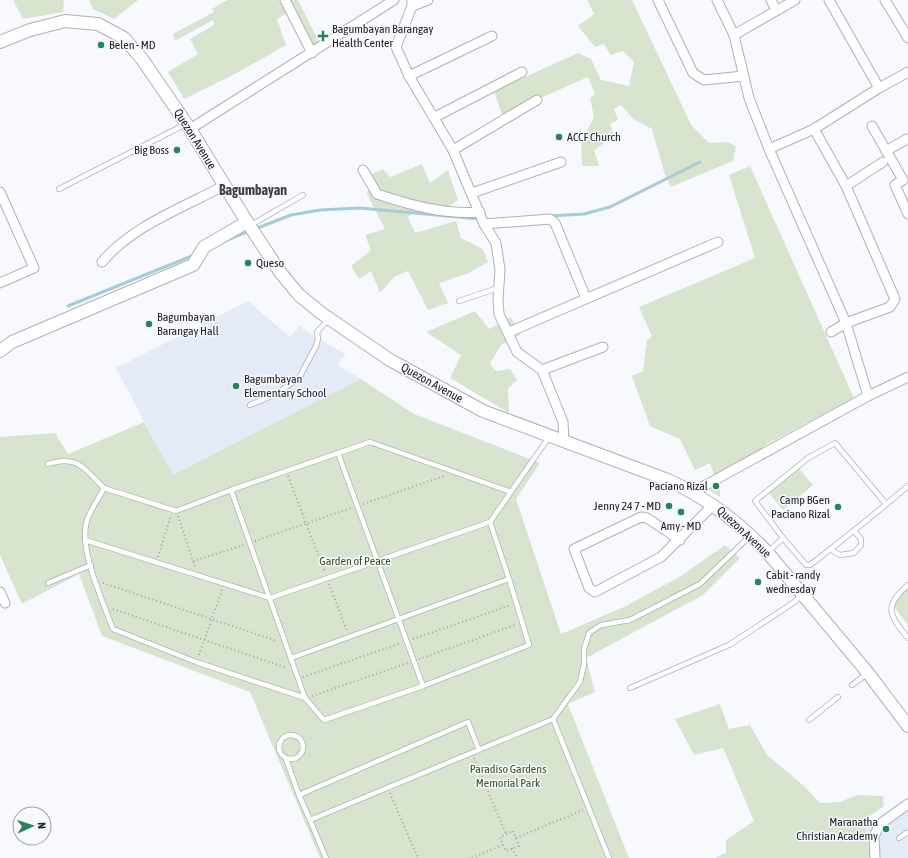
<svg xmlns="http://www.w3.org/2000/svg" width="908" height="858" font-family="'Asap Condensed',sans-serif">
	<style>
		.built { fill: #e5ebf6 }
		.green { fill: #d9e4ce }
		.lines { fill: none; stroke-linecap: round; stroke-linejoin: round }
		.stream { stroke: #a5ccd9; stroke-width: 3 }
		.lane-casing { stroke: #afb1b6; stroke-width: 6 }
		.street-casing { stroke: #afb1b6; stroke-width: 11 }
		.secondary-casing { stroke: #afb1b6; stroke-width: 14 }
		.path { stroke: #a1a3a7; stroke-width: 2; stroke-dasharray: 1 3; stroke-linecap: butt }
		.lane { stroke: #fff; stroke-width: 4.5 }
		.street { stroke: #fff; stroke-width: 9 }
		.secondary { stroke: #fff; stroke-width: 12 }
		.poi-dot { fill: #25845c; stroke: #f7f9ff; stroke-width: 1.5 }
		.labels { text-anchor: middle; dominant-baseline: central; stroke-width: 3; stroke-linejoin: round; paint-order: stroke }
		.poi-label { font-size: 12px; fill: #222325; stroke: #f7f9ff; text-anchor: start }
		.street-label { font-size: 12px; fill: #222325; stroke: #f7f9ff }
		.park-label { font-size: 12px; fill: #3d5223; stroke: #f7f9ff }
		.quarter-label { font-size: 14px; font-weight: bold; fill: #404146; stroke: #f7f9ff }
	</style>
	<rect width="100%" height="100%" fill="#f7f9ff"/>
	<g class="built">
		<polygon points="248,301 290,337 300,326 320,340 346,354 337,365 361,379 173,476 116,368"/>
		<polygon points="901,801 908,808 908,858 840,858 835,850"/>
	</g>
	<g class="green">
		<polygon points="13,0 64,0 63,12 23,19"/>
		<polygon points="89,0 138,0 114,19 93,9"/>
		<polygon points="227,0 298,0 319,42 312,48 293,10 277,19 286,45 235,74 184,99 168,72 198,54 190,39 214,25 213,20 175,41 173,34 214,12 212,9"/>
		<polygon points="587,0 632,0 686,114 692,126 709,143 727,142 736,146 733,161 671,187 664,172 652,129 633,119 621,105 614,109 618,120 610,124 614,135 594,151 599,166 582,166 581,142 594,117 590,98 595,94 588,77 502,115 494,91 578,53 591,59 601,80 629,86 634,62 623,51 611,55 604,44 595,47 578,26 594,14"/>
		<polygon points="422,164 430,183 448,170 458,200 446,209 417,209 408,217 415,233 456,221 461,238 483,249 488,262 467,274 439,283 448,303 428,310 408,271 394,277 380,293 371,271 359,279 351,266 371,250 365,235 385,229 367,194 372,174 383,169 390,177"/>
		<polygon points="750,166 854,398 765,445 763,448 714,475 710,463 695,470 680,439 650,426 632,376 643,371 647,340 652,337 639,307 755,258 729,175"/>
		<polygon points="475,311 489,329 511,317 520,335 501,345 490,364 496,371 510,369 517,380 508,389 509,413 450,378 461,355 426,332"/>
		<polygon points="361,379 414,414 540,463 516,499 561,634 626,606 681,576 725,545 740,558 703,595 586,658 595,692 568,704 629,858 320,858 250,692 102,636 79,574 22,604 0,555 0,437 55,433 68,454 144,422 173,475"/>
		<polygon points="798,467 813,485 783,510 768,492"/>
		<polygon points="720,482 720,497 707,489"/>
		<polygon points="908,588 908,625 890,602"/>
		<polygon points="720,704 729,729 750,725 767,755 804,786 820,803 840,802 857,795 883,796 884,806 860,823 882,850 873,858 714,858 726,853 726,840 754,821 723,748 694,755 675,719"/>
	</g>
	<g class="lines">
		<g class="stream">
			<polyline points="549,216 584,214 610,207 700,162"/>
			<polyline points="255,229 291,215 320,210 360,208 480,219"/>
			<polyline points="225,241 249,231"/>
			<polyline points="68,306 194,255"/>
		</g>
		<defs>
			<g id="lane">
				<polyline points="59,189 186,124"/>
				<polyline points="251,225 303,195"/>
				<polyline points="459,301 498,288"/>
				<polyline points="250,405 276,394 299,378 316,346 318,339 317,332 329,319"/>
				<polyline points="338,453 423,686"/>
				<path d="M 48,464 C 77,454 85,469 104,488"/>
				<polyline points="231,490 305,698"/>
				<path d="M 511,492 L 370,442 L 231,490 L 176,511 L 104,488 C 99,498 91,509 87,520 C 78,548 103,602 113,629 L 196,662 L 305,698 L 324,720 L 423,686 L 529,645 L 509,579 L 490,522 L 549,437"/>
				<path d="M 886,504 L 835,443 L 808,458 L 755,501 L 783,538 L 806,565 L 810,565 C 844,539 876,513 908,486"/>
				<polyline points="85,540 270,598 490,522"/>
				<polyline points="830,549 840,555 854,553 861,545 861,539 854,531"/>
				<polyline points="768,552 783,538"/>
				<polyline points="48,583 91,565"/>
				<path d="M 908,585 C 883,606 889,615 908,638"/>
				<polyline points="291,658 509,579"/>
				<polyline points="852,685 867,674"/>
				<polyline points="630,688 729,645 793,603 802,595"/>
				<polyline points="809,720 838,697"/>
				<circle cx="291" cy="747" r="12"/>
				<polyline points="286,759 299,795"/>
				<polyline points="310,820 299,795 468,722 479,750"/>
				<polyline points="899,838 908,832"/>
				<polyline points="326,858 310,820 553,719"/>
				<polyline points="609,858 553,719 580,682 584,664 584,649 589,633 601,625 630,620 700,584 750,536"/>
			</g>
			<g id="street">
				<polyline points="285,0 312,53"/>
				<polyline points="412,0 412,6 396,47 409,76 453,150 484,224 496,243 500,270 498,299 499,314 517,352 542,370 563,422 564,442"/>
				<polyline points="658,0 693,73 704,80 744,76"/>
				<polyline points="717,0 734,35 749,98 769,149 846,323 868,396"/>
				<polyline points="771,0 776,10"/>
				<polyline points="829,0 879,88"/>
				<polyline points="885,0 908,38"/>
				<polyline points="412,6 428,0"/>
				<polyline points="734,35 795,0"/>
				<polyline points="409,76 492,36"/>
				<polyline points="435,117 522,72"/>
				<polyline points="872,126 903,180 895,185 908,214"/>
				<polyline points="190,129 394,0"/>
				<polyline points="814,129 846,186 895,299 890,307 846,323 831,332"/>
				<polyline points="769,149 814,129 879,88 908,72"/>
				<polyline points="453,150 537,100"/>
				<polyline points="886,151 907,139"/>
				<path d="M 363,170 L 377,194 C 410,205 445,215 480,212"/>
				<polyline points="846,186 883,162"/>
				<polyline points="0,192 34,268 0,283"/>
				<polyline points="472,193 561,162"/>
				<polyline points="484,224 550,219 555,223 586,298"/>
				<path d="M 102,262 C 133,225 183,208 225,185"/>
				<polyline points="509,332 718,242"/>
				<polyline points="542,370 603,347"/>
				<polyline points="693,492 868,396 908,377"/>
				<polyline points="680,540 647,518 641,517 574,549 589,588 595,592 661,557 714,504"/>
				<polyline points="0,592 5,603"/>
				<polyline points="875,858 874,837 879,825 908,804"/>
			</g>
			<g id="secondary">
				<path d="M 0,42 L 30,30 L 65,21 L 98,24 L 124,38 L 142,59 L 190,129 L 247,222 L 280,272 L 299,295 L 321,313 L 390,360 L 483,411 L 668,480 C 707,498 738,521 768,553 L 868,673 L 908,726"/>
				<polyline points="0,351 12,342 193,265 204,247 247,222"/>
			</g>
		</defs>
		<use href="#lane" class="lane-casing"/>
		<use href="#street" class="street-casing"/>
		<use href="#secondary" class="secondary-casing"/>
		<g class="path">
			<polyline points="288,476 325,573"/>
			<polyline points="363,504 444,476"/>
			<polyline points="178,516 195,567"/>
			<polyline points="255,541 351,508"/>
			<polyline points="158,557 171,515"/>
			<polyline points="193,561 244,545"/>
			<polyline points="103,583 277,641"/>
			<polyline points="329,584 347,631"/>
			<polyline points="113,609 287,668"/>
			<polyline points="413,639 511,605"/>
			<polyline points="199,655 222,590"/>
			<polyline points="419,659 515,625"/>
			<polyline points="303,677 401,643"/>
			<polyline points="312,696 408,663"/>
			<polyline points="474,758 506,834"/>
			<polyline points="390,793 418,858"/>
			<polygon points="513,831 519,846 506,851 500,837"/>
			<polyline points="516,838 583,810"/>
			<polyline points="512,848 517,858"/>
			<polyline points="472,858 502,845"/>
		</g>
		<use href="#lane" class="lane"/>
		<use href="#street" class="street"/>
		<use href="#secondary" class="secondary"/>
	</g>
	<g class="poi-dot">
		<path d="M321 30h4v4h4v4h-4v4h-4v-4h-4v-4h4z"/>
		<circle cx="101" cy="45" r="4"/>
		<circle cx="559" cy="137" r="4"/>
		<circle cx="177" cy="150" r="4"/>
		<circle cx="248" cy="263" r="4"/>
		<circle cx="149" cy="324" r="4"/>
		<circle cx="236" cy="386" r="4"/>
		<circle cx="716" cy="486" r="4"/>
		<circle cx="669" cy="506" r="4"/>
		<circle cx="838" cy="507" r="4"/>
		<circle cx="681" cy="512" r="4"/>
		<circle cx="758" cy="582" r="4"/>
		<circle cx="886" cy="829" r="4"/>
	</g>
	<g class="labels">
		<g class="poi-label">
			<text x="332" y="29">Bagumbayan Barangay<tspan x="332" dy="14">Health Center</tspan></text>
			<text x="109" y="45">Belen - MD</text>
			<text x="567" y="137">ACCF Church</text>
			<text x="169" y="150" text-anchor="end">Big Boss</text>
			<text x="256" y="263">Queso</text>
			<text x="157" y="317">Bagumbayan<tspan x="157" dy="14">Barangay Hall</tspan></text>
			<text x="244" y="379">Bagumbayan<tspan x="244" dy="14">Elementary School</tspan></text>
			<text x="708" y="486" text-anchor="end">Paciano Rizal</text>
			<text x="830" y="500" text-anchor="end">Camp BGen<tspan x="830" dy="14">Paciano Rizal</tspan></text>
			<text x="661" y="506" text-anchor="end">Jenny 24 7 - MD</text>
			<text x="681" y="526" text-anchor="middle">Amy - MD</text>
			<text x="766" y="575">Cabit - randy<tspan x="766" dy="14">wednesday</tspan></text>
			<text x="878" y="822" text-anchor="end">Maranatha<tspan x="878" dy="14">Christian Academy</tspan></text>
		</g>
		<g class="street-label">
			<text transform="translate(195 139) rotate(58)">Quezon Avenue</text>
			<text transform="translate(432 383) rotate(29)">Quezon Avenue</text>
			<text transform="translate(744 532) rotate(43)">Quezon Avenue</text>
		</g>
		<g class="park-label">
			<text x="355" y="561">Garden of Peace</text>
			<text x="508" y="769">Paradiso Gardens<tspan x="508" dy="14">Memorial Park</tspan></text>
		</g>
		<g class="quarter-label">
			<text x="253" y="190">Bagumbayan</text>
		</g>
	</g>
	<g transform="translate(32 826) rotate(87)"><circle r="19" fill="#f7f9ff" stroke="#a2a3a8"/>
	<path d="M0-3L7 15L0 10L-7 15Z" fill="#25845c"/>
	<text y="-6" font-size="11" font-weight="bold" text-anchor="middle" fill="#222325">N</text>
	</g>
</svg>
